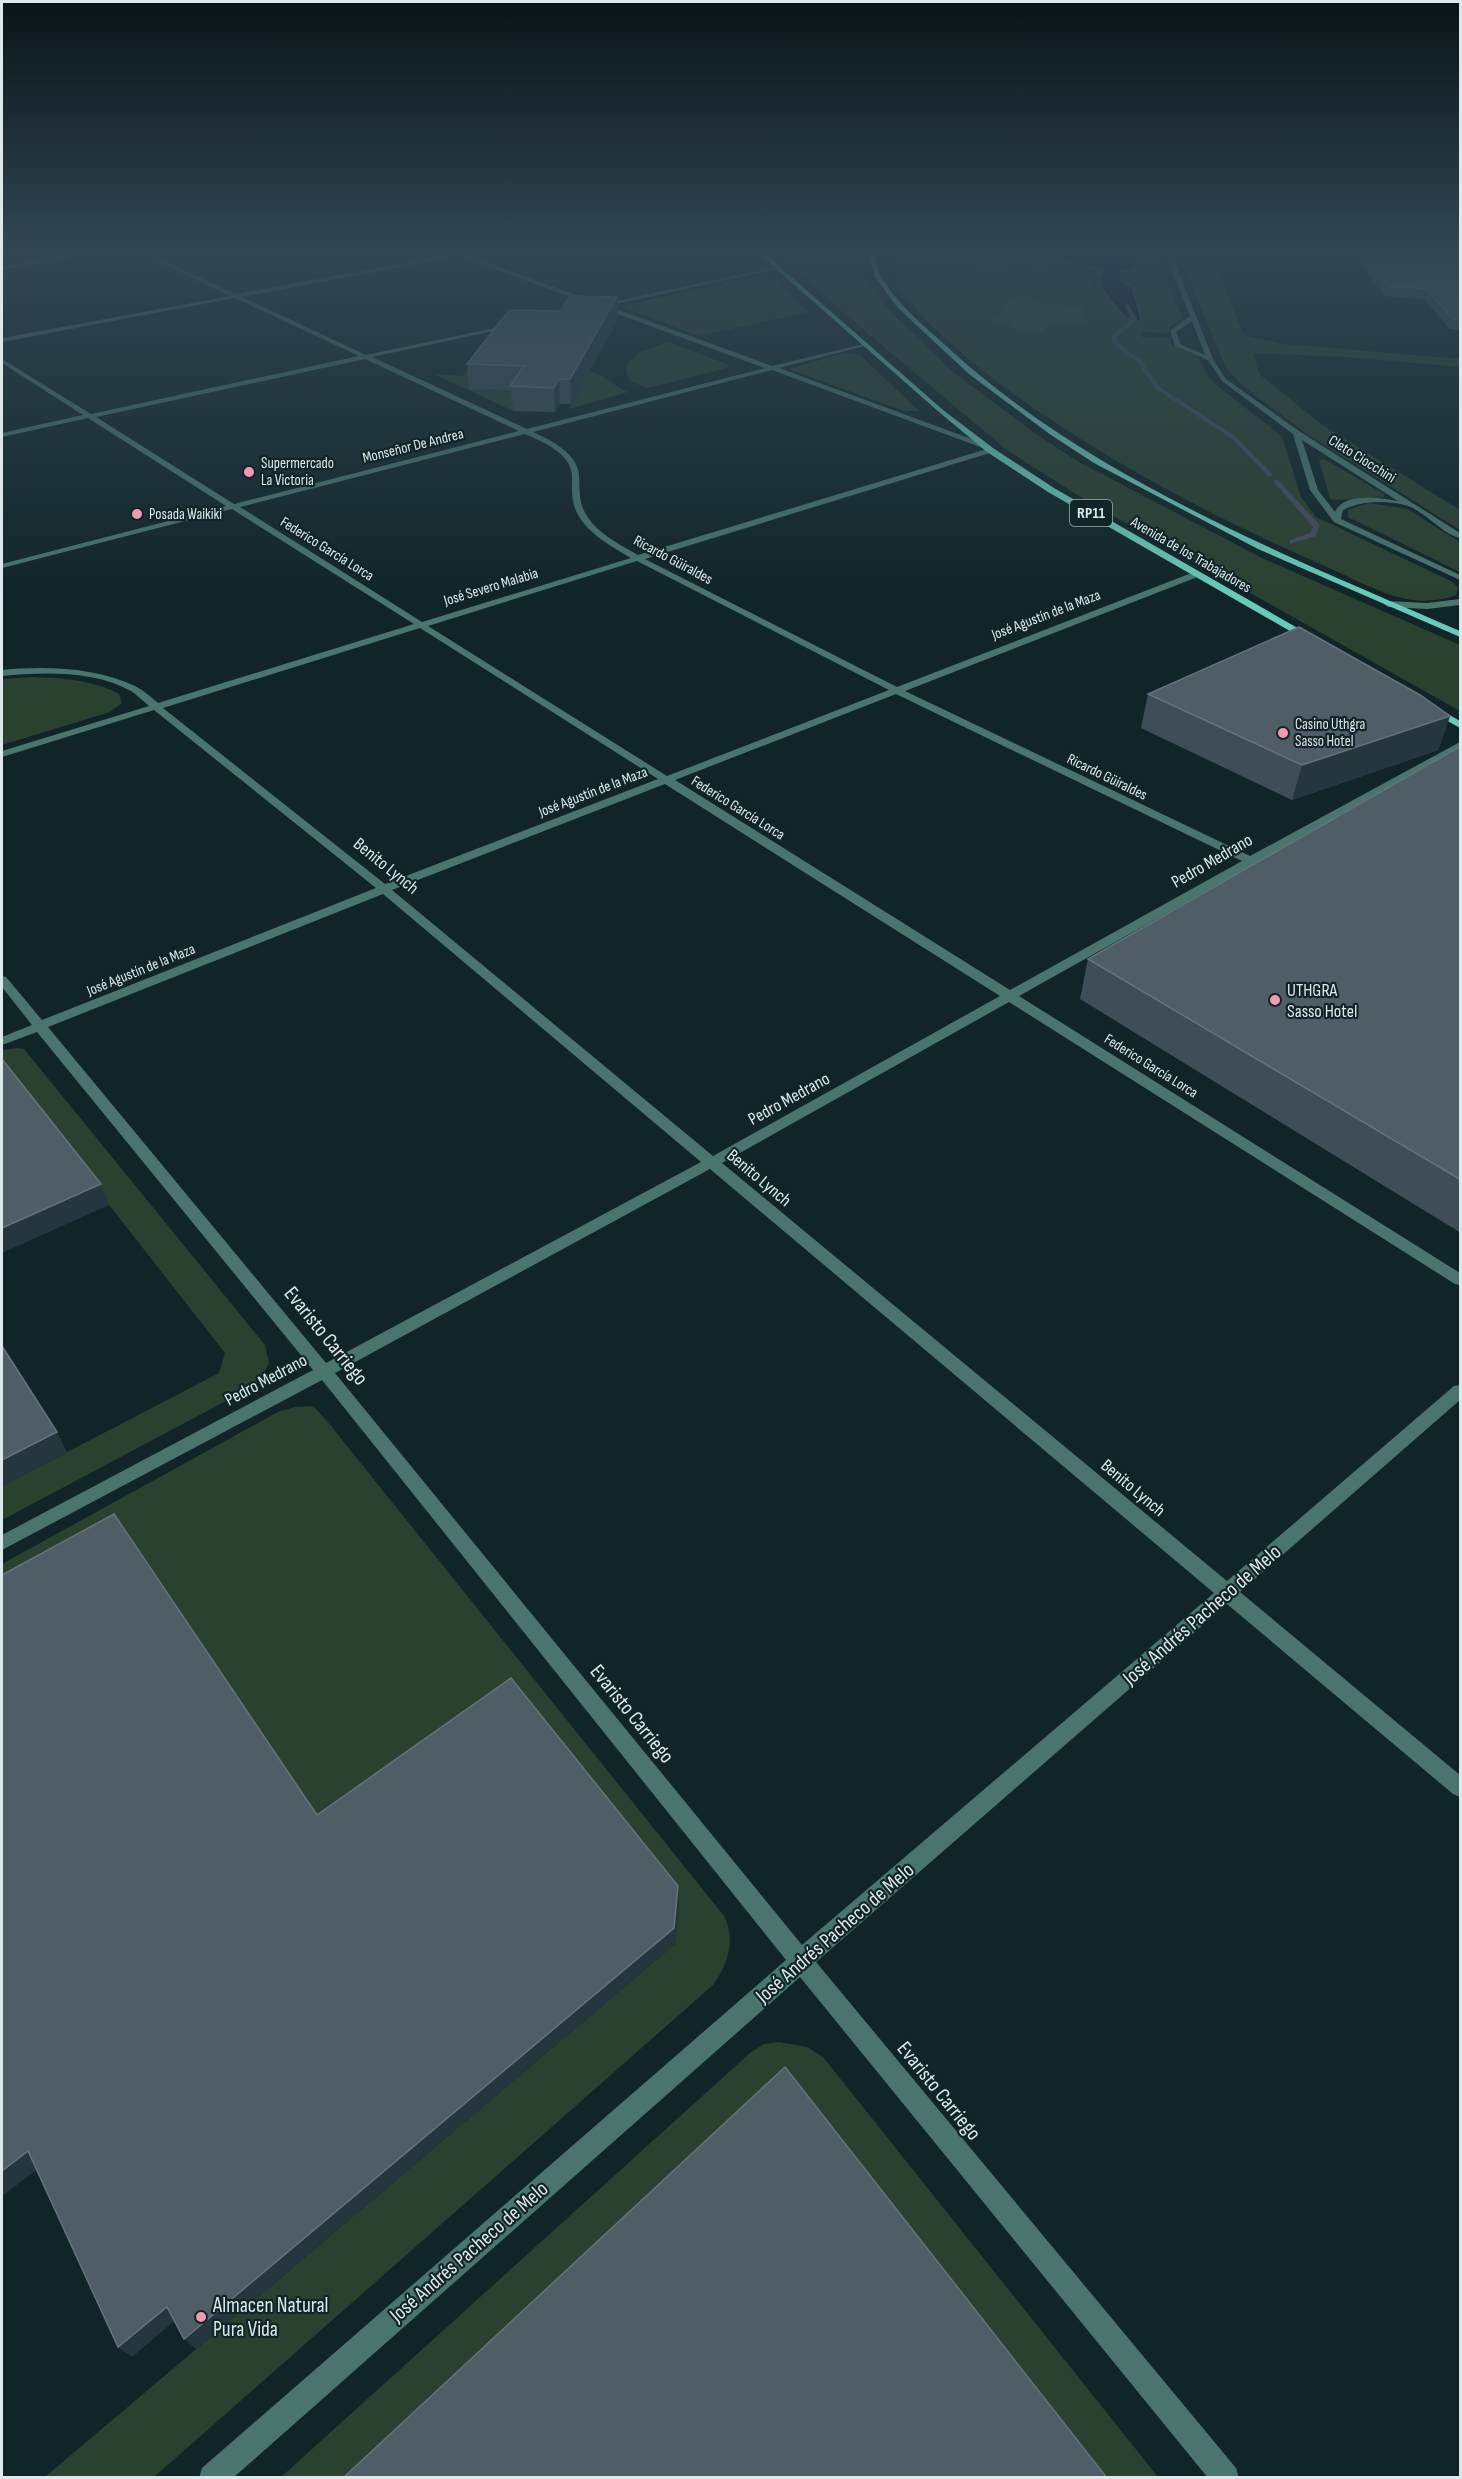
<svg xmlns="http://www.w3.org/2000/svg" width="1462" height="2479" font-family="'Sofia Sans Condensed',sans-serif">
	<style>
		.green { fill: #2b4130 }
		.forest { fill: #34523b }
		.water { fill: #060a23; stroke: #464d5f; stroke-width: 1.5 }
		.lines { fill: none; stroke-linecap: round; stroke-linejoin: round }
		.stream { fill: #464d5f; fill-rule: evenodd }
		.minor { fill: #49756d; fill-rule: evenodd }
		.major { fill: #68cab9; fill-rule: evenodd }
		.wall { fill: #3e4d57 }
		.shaded-wall { fill: #25363e }
		.building { fill: #4f5d67; stroke: #65737b; stroke-width: 1.5 }
		.poi-dot { fill: #f19ab1; stroke: #112529; stroke-width: 2 }
		.labels { text-anchor: middle; dominant-baseline: central; stroke-width: 4.5; stroke-linejoin: round; paint-order: stroke }
		.far-street-label { font-size: 15px; fill: #dce8ea; stroke: #112529 }
		.far-poi-label { font-size: 15px; fill: #dce8ea; stroke: #112529; text-anchor: start }
		.shield { fill: #112529; stroke: #9faeb0; stroke-width: 1.5 }
		.shield-label { font-size: 16px; font-weight: bold; fill: #dce8ea }
		.street-label { font-size: 18px; fill: #dce8ea; stroke: #112529 }
		.poi-label { font-size: 18px; fill: #dce8ea; stroke: #112529; text-anchor: start }
		.near-street-label { font-size: 21px; fill: #dce8ea; stroke: #112529 }
		.near-poi-label { font-size: 21px; fill: #dce8ea; stroke: #112529; text-anchor: start }
	</style>
	<rect width="100%" height="100%" fill="#112529"/>
	<g class="green">
		<polygon points="774,248 858,248 865,277 887,308 954,373 1036,434 1077,461 1262,558 1460,645 1460,711 1085,500 1007,450 846,315"/>
		<path d="M 883,248 L 1018,248 L 1103,270 L 1101,275 L 1081,276 L 1092,277 L 1092,285 C 1114,286 1114,320 1141,321 L 1133,288 L 1120,279 L 1138,279 L 1121,277 L 1123,271 L 1132,270 C 1139,262 1137,257 1132,248 L 1155,248 L 1182,318 L 1170,327 L 1168,333 L 1141,332 L 1141,337 L 1170,338 L 1172,345 L 1197,356 L 1209,378 L 1220,388 L 1282,436 L 1301,497 L 1316,517 L 1453,582 L 1458,588 L 1456,595 C 1441,601 1422,602 1407,599 C 1380,594 1352,578 1327,567 C 1215,518 1101,459 1003,386 C 962,355 923,321 892,280 L 896,272 L 891,255 Z"/>
		<polygon points="1188,262 1214,263 1243,333 1247,336 1284,344 1460,359 1460,367 1346,357 1253,353 1259,374 1321,424 1460,510 1460,530 1304,432 1244,387 1226,368 1182,263"/>
		<polygon points="763,274 770,275 808,312 699,336 621,306"/>
		<polygon points="668,342 729,365 727,368 652,387 646,388 629,380 626,369 630,361 640,352"/>
		<polygon points="844,353 860,355 919,411 904,411 789,369"/>
		<polygon points="472,365 470,388 495,390 504,377 534,378 513,411 434,374 463,376"/>
		<path d="M 589,372 C 603,372 614,387 628,392 L 569,409 Z"/>
		<path d="M 1324,459 L 1384,494 L 1384,497 C 1379,498 1333,501 1330,499 L 1319,460 Z"/>
		<polygon points="1369,503 1407,509 1460,542 1460,572 1348,517 1348,510"/>
		<path d="M 33,677 C 64,678 92,680 119,694 L 122,703 L 110,712 L 2,745 L 2,679 Z"/>
		<polygon points="18,1048 24,1049 265,1345 269,1363 260,1380 241,1393 2,1520 2,1486 219,1373 225,1353 2,1068 2,1050"/>
		<path d="M 313,1406 L 327,1421 L 724,1916 C 736,1940 728,1964 713,1985 L 154,2477 L 45,2477 L 675,1944 L 679,1903 L 325,1833 L 2,1601 L 2,1564 L 278,1412 L 295,1407 Z"/>
		<polygon points="779,2042 807,2047 823,2057 1158,2477 280,2478 750,2053 764,2044"/>
	</g>
	<g class="forest">
		<path d="M 1021,255 L 1058,265 L 1045,269 L 1045,273 L 1024,266 L 1007,266 L 1008,271 C 1000,276 984,274 976,270 L 980,264 L 973,261 L 992,256 Z"/>
		<path d="M 1027,297 L 1051,305 L 1081,307 L 1085,311 L 1083,318 L 1087,321 C 1070,325 1063,319 1045,326 L 1046,332 L 1028,333 L 1011,328 L 1012,321 L 999,323 L 986,319 L 1000,316 L 1004,308 L 1002,303 L 1015,298 Z"/>
	</g>
	<path class="water" d="M 1018,248 L 1132,248 L 1137,262 L 1132,270 L 1123,271 L 1120,279 L 1133,288 C 1134,301 1141,310 1141,321 C 1138,321 1134,323 1131,321 C 1121,315 1099,289 1100,278 L 1092,278 L 1101,275 L 1103,270 Z"/>
	<g class="lines">
		<g class="stream">
			<polygon points="1124,304 1128,304 1137,319 1116,338 1117,342 1140,359 1160,387 1235,436 1272,474 1272,476 1268,476 1231,438 1156,389 1136,361 1113,344 1111,337 1131,319"/>
			<polygon points="1274,480 1278,480 1320,525 1316,536 1290,544 1290,540 1310,533 1313,527 1274,482"/>
		</g>
		<g class="minor">
			<polygon points="113,248 125,248 2,270 2,266"/>
			<path d="M 129,248 L 136,248 L 236,294 L 453,254 L 439,248 L 459,253 L 495,248 L 465,255 L 602,304 L 779,266 L 777,269 L 608,306 L 772,366 L 868,343 L 868,345 L 779,368 L 990,446 L 983,448 L 772,370 L 533,432 C 550,440 577,452 579,475 C 580,490 578,502 587,516 C 598,534 621,545 638,555 L 990,448 L 993,452 L 645,559 L 897,687 L 1194,572 L 1200,572 L 1200,576 L 905,691 L 1250,856 L 1460,742 L 1460,749 L 1019,996 L 1460,1273 L 1460,1285 L 1455,1284 L 1009,1002 L 722,1163 L 1227,1581 L 1454,1386 L 1460,1385 L 1460,1400 L 1240,1592 L 1460,1775 L 1460,1797 L 1453,1794 L 1227,1604 L 816,1962 L 1236,2468 L 1239,2478 L 1208,2478 L 800,1977 L 233,2478 L 199,2478 L 202,2468 L 786,1960 L 322,1380 L 2,1550 L 2,1535 L 313,1370 L 37,1032 L 2,1045 L 2,1037 L 32,1025 L 2,987 L 2,976 L 6,977 L 42,1020 L 376,888 L 154,710 L 2,757 L 2,751 L 149,706 C 143,701 137,695 131,691 C 94,670 42,672 2,676 L 2,670 C 45,666 94,667 135,686 C 143,690 151,697 158,703 L 414,624 L 232,509 L 2,568 L 2,564 L 226,506 L 88,418 L 2,437 L 2,433 L 83,415 L 2,363 L 2,359 L 91,414 L 359,356 L 235,298 L 2,342 L 2,338 L 230,296 ZM 459,256 L 595,306 L 595,308 L 601,308 L 765,368 L 527,429 L 372,357 L 512,327 L 514,324 L 366,355 L 242,297 ZM 365,359 L 519,431 L 234,504 L 96,417 ZM 525,434 C 543,442 571,453 572,476 C 572,489 571,500 577,513 C 588,534 611,546 631,558 L 422,622 L 240,507 ZM 637,561 L 889,690 L 667,776 L 428,626 ZM 420,628 L 658,779 L 385,884 L 163,708 ZM 896,694 L 1242,861 L 1010,990 L 675,780 ZM 665,784 L 1000,996 L 713,1156 L 392,890 ZM 383,894 L 701,1162 L 326,1363 L 48,1027 ZM 710,1169 L 1214,1593 L 802,1945 L 335,1373 Z"/>
			<path d="M 1163,248 L 1169,248 L 1213,359 L 1226,379 L 1299,431 L 1460,533 L 1460,538 C 1441,533 1427,513 1408,506 C 1389,500 1361,500 1343,510 L 1341,519 L 1460,575 L 1460,580 L 1334,522 L 1310,490 L 1293,434 L 1222,381 L 1208,360 L 1175,346 L 1170,331 L 1190,316 ZM 1192,321 L 1205,355 L 1180,344 L 1176,332 ZM 1302,440 L 1398,501 C 1382,498 1343,492 1335,512 L 1318,490 Z"/>
			<polygon points="1460,599 1460,605 1427,609 1388,607 1384,604 1388,601 1427,603"/>
		</g>
		<g class="major">
			<polygon points="756,248 762,248 779,266 943,410 993,448 1054,488 1315,638 1315,642 1309,642 1048,492 987,452 939,412 775,268"/>
			<path d="M 867,248 L 873,248 C 875,258 877,270 882,278 C 897,304 922,324 944,344 C 1087,477 1283,554 1460,631 L 1460,637 L 1258,549 L 1094,463 L 1051,435 L 969,374 L 898,308 L 875,277 Z"/>
			<polygon points="1428,706 1434,706 1460,721 1460,728 1428,710"/>
		</g>
	</g>
	<g class="wall">
		<polygon points="1349,248 1461,248 1461,330 1450,329 1424,299 1385,296"/>
		<polygon points="617,297 618,319 571,404 560,404 555,412 513,411 511,390 469,389 467,364 560,311"/>
		<polygon points="1148,694 1450,716 1438,750 1292,800 1141,728"/>
		<polygon points="1461,746 1461,1233 1080,999 1088,959"/>
	</g>
	<g class="shaded-wall">
		<polygon points="617,297 618,319 571,404 570,379"/>
		<polygon points="559,379 560,404 555,412 554,388"/>
		<polygon points="1450,716 1438,750 1292,800 1302,765"/>
		<polygon points="101,1184 109,1205 2,1253 2,1228"/>
		<polygon points="57,1432 67,1452 2,1486 2,1460"/>
		<polygon points="678,1886 679,1903 675,1944 196,2349 184,2339"/>
		<polygon points="28,2151 43,2165 2,2196 2,2171"/>
		<polygon points="167,2307 179,2317 132,2357 118,2347"/>
	</g>
	<g class="building">
		<polygon points="1358,248 1461,248 1461,319 1453,319 1426,289 1388,286"/>
		<polygon points="570,296 617,297 570,379 559,379 554,388 510,386 524,366 467,364 509,310 560,311"/>
		<polygon points="1299,627 1420,695 1450,716 1302,765 1148,694"/>
		<polygon points="1461,746 1461,1180 1088,959"/>
		<polygon points="2,1059 101,1184 2,1228"/>
		<polygon points="2,1346 57,1432 2,1460"/>
		<polygon points="114,1514 317,1815 511,1678 678,1886 674,1928 184,2339 167,2307 118,2347 28,2151 2,2171 2,1575"/>
		<polygon points="785,2067 1107,2478 343,2478"/>
	</g>
	<linearGradient id="sky" x2="0" y2="1"><stop stop-color="#091417"/><stop offset="0.42" stop-color="#324654"/><stop offset="1" stop-color="#324654" stop-opacity="0"/></linearGradient>
	<rect width="1462" height="595" fill="url(#sky)"/>
	<g class="poi-dot">
		<circle cx="249" cy="472" r="6"/>
		<circle cx="137" cy="514" r="6"/>
		<circle cx="1283" cy="733" r="6"/>
		<circle cx="1275" cy="1000" r="6"/>
		<circle cx="201" cy="2317" r="6"/>
	</g>
	<g class="labels">
		<g class="far-street-label">
			<text transform="translate(413 446) rotate(-14)">Monseñor De Andrea</text>
			<text transform="translate(1362 459) rotate(32)">Cleto Ciocchini</text>
			<text transform="translate(327 549) rotate(32)">Federico García Lorca</text>
			<text transform="translate(1191 555) rotate(30)">Avenida de los Trabajadores</text>
			<text transform="translate(673 560) rotate(28)">Ricardo Güiraldes</text>
			<text transform="translate(491 587) rotate(-17)">José Severo Malabia</text>
			<text transform="translate(1046 615) rotate(-21)">José Agustín de la Maza</text>
			<text transform="translate(1107 777) rotate(26)">Ricardo Güiraldes</text>
			<text transform="translate(593 792) rotate(-21)">José Agustín de la Maza</text>
			<text transform="translate(738 808) rotate(32)">Federico García Lorca</text>
			<text transform="translate(141 970) rotate(-22)">José Agustín de la Maza</text>
			<text transform="translate(1151 1066) rotate(32)">Federico García Lorca</text>
		</g>
		<g class="far-poi-label">
			<text x="261" y="463">Supermercado<tspan x="261" dy="17">La Victoria</tspan></text>
			<text x="149" y="514">Posada Waikiki</text>
			<text x="1295" y="724">Casino Uthgra<tspan x="1295" dy="17">Sasso Hotel</tspan></text>
		</g>
		<rect class="shield" x="1070" y="500" width="42" height="26" rx="4.5"/>
		<g class="shield-label">
			<text x="1091" y="513">RP11</text>
		</g>
		<g class="street-label">
			<text transform="translate(1212 861) rotate(-30)">Pedro Medrano</text>
			<text transform="translate(386 866) rotate(39)">Benito Lynch</text>
			<text transform="translate(789 1099) rotate(-29)">Pedro Medrano</text>
			<text transform="translate(759 1178) rotate(40)">Benito Lynch</text>
			<text transform="translate(266 1380) rotate(-28)">Pedro Medrano</text>
			<text transform="translate(1133 1488) rotate(40)">Benito Lynch</text>
		</g>
		<g class="poi-label">
			<text x="1287" y="990">UTHGRA<tspan x="1287" dy="21">Sasso Hotel</tspan></text>
		</g>
		<g class="near-street-label">
			<text transform="translate(326 1336) rotate(51)">Evaristo Carriego</text>
			<text transform="translate(1202 1615) rotate(-41)">José Andrés Pacheco de Melo</text>
			<text transform="translate(632 1714) rotate(51)">Evaristo Carriego</text>
			<text transform="translate(835 1933) rotate(-41)">José Andrés Pacheco de Melo</text>
			<text transform="translate(939 2091) rotate(51)">Evaristo Carriego</text>
			<text transform="translate(469 2252) rotate(-41)">José Andrés Pacheco de Melo</text>
		</g>
		<g class="near-poi-label">
			<text x="213" y="2305">Almacen Natural<tspan x="213" dy="24">Pura Vida</tspan></text>
		</g>
	</g>
	<rect width="1462" height="2479" fill="none" stroke="#dce8ea" stroke-width="6"/>
</svg>
